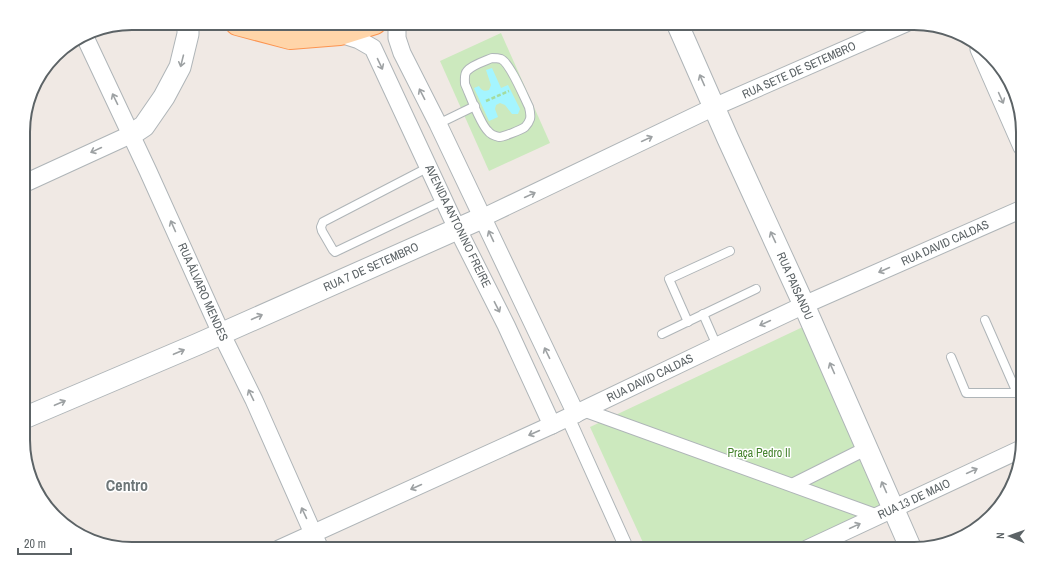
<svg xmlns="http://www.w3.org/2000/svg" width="1046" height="572" font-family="'Archivo Narrow',sans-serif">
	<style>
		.green { fill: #cce9be }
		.water { fill: #a4f5ff }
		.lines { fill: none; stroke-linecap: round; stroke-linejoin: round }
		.service-casing { stroke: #afb5b8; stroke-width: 10 }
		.pedestrian-casing { stroke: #afb5b8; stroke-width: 15 }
		.minor-casing { stroke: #afb5b8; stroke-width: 19 }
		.tertiary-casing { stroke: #afb5b8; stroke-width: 23 }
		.primary-casing { stroke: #fc9450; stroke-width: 24 }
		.path { stroke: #a4dca0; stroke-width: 2.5; stroke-dasharray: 4 2; stroke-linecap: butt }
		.service { stroke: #fff; stroke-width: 8 }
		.pedestrian { stroke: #fff; stroke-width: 13 }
		.minor { stroke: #fff; stroke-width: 17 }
		.tertiary { stroke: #fff; stroke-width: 21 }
		.primary { stroke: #ffd5a9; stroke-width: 22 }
		.oneway { stroke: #9da1a3 }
		.labels { text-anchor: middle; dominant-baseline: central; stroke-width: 3; stroke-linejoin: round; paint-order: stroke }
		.street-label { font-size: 12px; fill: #5c6366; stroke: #fff }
		.park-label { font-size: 12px; fill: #45832d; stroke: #fff }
		.district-label { font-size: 16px; font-weight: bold; fill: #6d7678; stroke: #fff }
		.rim { fill: none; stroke: #5c6366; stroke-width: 2 }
	</style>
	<rect width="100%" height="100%" fill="#f0e9e4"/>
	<g class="green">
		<polygon points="501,33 550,143 489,171 440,61"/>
		<polygon points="807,325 887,507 799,549 646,549 590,427"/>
	</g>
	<path class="water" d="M 492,68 L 501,88 L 508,85 L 520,109 L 518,114 L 512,114 L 505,105 L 500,103 L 496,105 L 495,109 L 498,117 L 489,121 L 474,88 L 479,86 C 481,90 484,92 489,90 L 491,85 L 486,70 Z"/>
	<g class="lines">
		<defs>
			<g id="service">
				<path d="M 492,58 C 495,58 498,58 501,59 C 510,63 524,97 529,107 C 530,111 531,115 530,119 C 529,122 527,125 525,127 C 521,130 503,137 499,137 C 495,136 490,134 488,131 C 480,124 470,95 465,84 C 465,79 464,74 467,71 C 472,65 485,61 492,58 Z"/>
				<polyline points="438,124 475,106"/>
				<polyline points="429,167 323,222 321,227 322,231 333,250 335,252 444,200"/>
				<polyline points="703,314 717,346"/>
				<polyline points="985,320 1017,393"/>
				<polyline points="688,322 669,279 730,251"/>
				<polyline points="662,334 756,289"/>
				<polyline points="951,357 966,393 1017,393 1023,391"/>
			</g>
			<g id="pedestrian">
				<polyline points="584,410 877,516"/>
				<polyline points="568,418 627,549"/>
				<polyline points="793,485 867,448"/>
			</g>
			<g id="minor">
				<polyline points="398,23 397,27 397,38 402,53 438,124 576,414"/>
				<polyline points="340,34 359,40 373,48 452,218 506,325 552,425"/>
				<polyline points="84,35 148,171 221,333 254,400 320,549"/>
				<polyline points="979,49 1022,147"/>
				<polyline points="23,184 132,134"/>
				<polyline points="482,218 714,107 906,23"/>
				<polyline points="279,549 552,425 717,346 804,305 1022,209"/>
				<polyline points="807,549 1021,449"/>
			</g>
			<g id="tertiary">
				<polyline points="677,23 728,139 804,305 911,549"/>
				<polyline points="132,134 144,126 164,97 180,67 188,34 188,23"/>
				<polyline points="24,418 198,344 482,218"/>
			</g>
			<polyline id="primary" points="236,23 237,24 290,38 340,34 375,23"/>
		</defs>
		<use href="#service" class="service-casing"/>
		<use href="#pedestrian" class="pedestrian-casing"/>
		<use href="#minor" class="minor-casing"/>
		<use href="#tertiary" class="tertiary-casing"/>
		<use href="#primary" class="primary-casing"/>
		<polyline class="path" points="486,101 509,91"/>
		<use href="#service" class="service"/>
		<use href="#pedestrian" class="pedestrian"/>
		<use href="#minor" class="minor"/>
		<use href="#tertiary" class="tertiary"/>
		<use href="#primary" class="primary"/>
	</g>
	<defs><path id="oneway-shaft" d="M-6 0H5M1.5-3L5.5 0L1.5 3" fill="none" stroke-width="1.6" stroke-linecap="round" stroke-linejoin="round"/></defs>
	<g class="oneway">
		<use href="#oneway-shaft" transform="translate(182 61) rotate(104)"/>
		<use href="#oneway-shaft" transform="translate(380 64) rotate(65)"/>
		<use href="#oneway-shaft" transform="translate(702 80) rotate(-114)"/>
		<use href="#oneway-shaft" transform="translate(422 94) rotate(-117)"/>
		<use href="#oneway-shaft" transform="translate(1001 98) rotate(66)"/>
		<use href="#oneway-shaft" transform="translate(115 99) rotate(-116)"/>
		<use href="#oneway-shaft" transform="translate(647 139) rotate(-25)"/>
		<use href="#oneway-shaft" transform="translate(96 150) rotate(155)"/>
		<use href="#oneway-shaft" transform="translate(530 195) rotate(-25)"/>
		<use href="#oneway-shaft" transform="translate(173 226) rotate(-114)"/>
		<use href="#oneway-shaft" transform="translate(491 236) rotate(-115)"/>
		<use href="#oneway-shaft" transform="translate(773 237) rotate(-115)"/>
		<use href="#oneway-shaft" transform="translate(884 270) rotate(156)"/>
		<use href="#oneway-shaft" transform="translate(497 307) rotate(63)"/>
		<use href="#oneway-shaft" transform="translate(257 317) rotate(-24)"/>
		<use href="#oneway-shaft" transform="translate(765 323) rotate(155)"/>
		<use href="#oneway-shaft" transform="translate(179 352) rotate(-23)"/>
		<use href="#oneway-shaft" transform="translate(547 353) rotate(-116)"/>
		<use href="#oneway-shaft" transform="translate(832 368) rotate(-114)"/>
		<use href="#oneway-shaft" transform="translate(251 395) rotate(-116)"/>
		<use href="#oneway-shaft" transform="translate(60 403) rotate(-23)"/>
		<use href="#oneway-shaft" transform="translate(534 433) rotate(156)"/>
		<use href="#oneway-shaft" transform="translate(972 471) rotate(-25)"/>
		<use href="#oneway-shaft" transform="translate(416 487) rotate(156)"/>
		<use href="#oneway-shaft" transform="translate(884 487) rotate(-114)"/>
		<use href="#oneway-shaft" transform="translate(304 513) rotate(-115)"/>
		<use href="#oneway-shaft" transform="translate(855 526) rotate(-25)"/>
	</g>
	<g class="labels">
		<g class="street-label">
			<text transform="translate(799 70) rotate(-24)">RUA SETE DE SETEMBRO</text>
			<text transform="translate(458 226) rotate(64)">AVENIDA ANTONINO FREIRE</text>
			<text transform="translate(945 243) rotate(-24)">RUA DAVID CALDAS</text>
			<text transform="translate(371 267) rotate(-24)">RUA 7 DE SETEMBRO</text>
			<text transform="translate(795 286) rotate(66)">RUA PAISANDU</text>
			<text transform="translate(203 292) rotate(66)">RUA ÁLVARO MENDES</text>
			<text transform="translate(650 378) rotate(-26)">RUA DAVID CALDAS</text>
			<text transform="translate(914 499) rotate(-25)">RUA 13 DE MAIO</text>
		</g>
		<g class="park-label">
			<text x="759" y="453">Praça Pedro II</text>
		</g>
		<g class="district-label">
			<text x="127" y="485">Centro</text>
		</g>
	</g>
	<path d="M0 0H1046V572H0ZM132 30H914A102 102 0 0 1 1016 132V440A102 102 0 0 1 914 542H132A102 102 0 0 1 30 440V132A102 102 0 0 1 132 30Z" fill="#fff" fill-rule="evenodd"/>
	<path class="rim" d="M132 30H914A102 102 0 0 1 1016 132V440A102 102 0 0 1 914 542H132A102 102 0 0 1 30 440V132A102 102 0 0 1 132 30Z"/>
	<g transform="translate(1010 536) rotate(272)" stroke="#ffffff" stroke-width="3" paint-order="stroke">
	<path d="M0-3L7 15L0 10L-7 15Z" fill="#5c6366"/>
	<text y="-6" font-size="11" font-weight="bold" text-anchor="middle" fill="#5c6366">N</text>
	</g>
	<path d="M18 548v6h53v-6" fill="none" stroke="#5c6366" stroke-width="2"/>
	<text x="24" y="548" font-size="12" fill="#5c6366" stroke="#ffffff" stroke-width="3" paint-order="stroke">20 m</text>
</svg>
